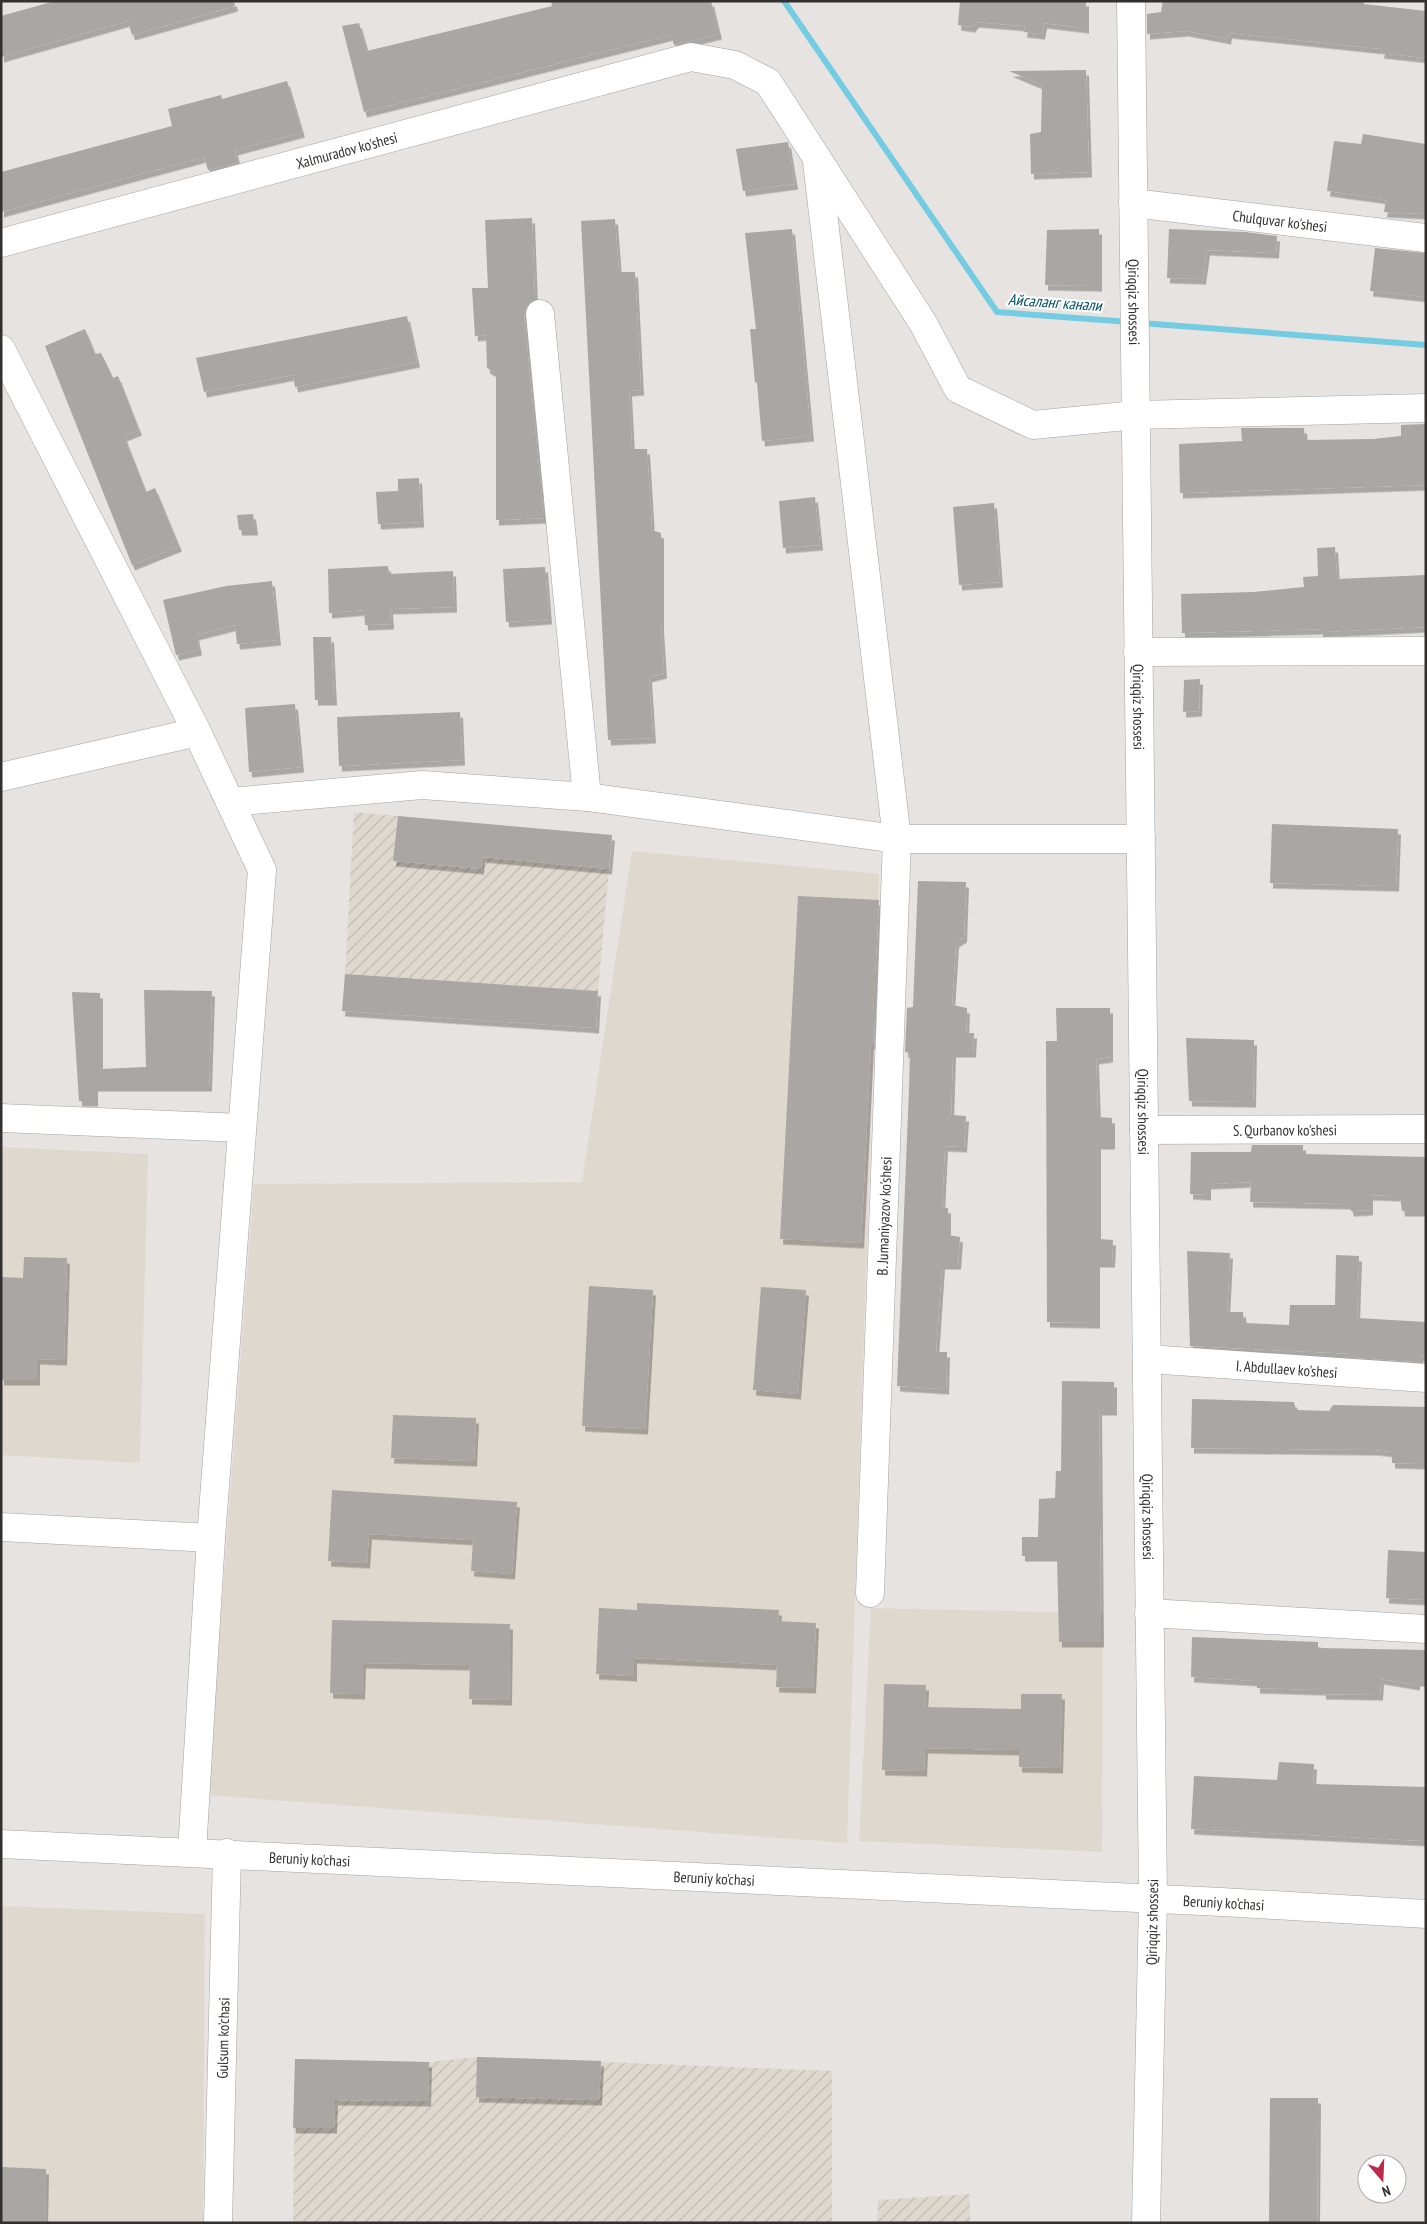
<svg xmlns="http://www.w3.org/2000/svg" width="1427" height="2224" font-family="'PT Sans Narrow',sans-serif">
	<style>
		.built { fill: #dfd8ce }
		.industrial { fill: url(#industrial-furrows) }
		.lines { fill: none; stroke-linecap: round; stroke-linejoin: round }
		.stream { stroke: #74cce2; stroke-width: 6 }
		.building { fill: #a9a6a3; filter: url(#shadow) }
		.minor-casing { stroke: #a5a29f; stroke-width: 29 }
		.major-casing { stroke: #a5a29f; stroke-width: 29 }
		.minor { stroke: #fff; stroke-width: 28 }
		.major { stroke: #fff; stroke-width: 28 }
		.labels { text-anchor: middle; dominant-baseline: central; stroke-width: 4; stroke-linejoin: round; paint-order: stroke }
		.street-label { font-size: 15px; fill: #323130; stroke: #fff }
		.water-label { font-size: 16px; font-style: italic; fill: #005262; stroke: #fff }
	</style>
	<defs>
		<pattern id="industrial-furrows" width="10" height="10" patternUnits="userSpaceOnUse" patternTransform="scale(1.25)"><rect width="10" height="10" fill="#dfd8ce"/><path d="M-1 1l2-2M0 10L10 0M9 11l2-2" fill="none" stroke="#c0bab1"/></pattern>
		<filter id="shadow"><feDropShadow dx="3" dy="5.5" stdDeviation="0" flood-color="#0004"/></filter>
	</defs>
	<rect width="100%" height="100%" fill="#e6e3e0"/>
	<g class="built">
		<polygon points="632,851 879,874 847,1843 207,1795 254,1184 582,1182"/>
		<polygon points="1,1147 148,1154 140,1463 1,1455"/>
		<polygon points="871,1608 1103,1613 1102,1852 859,1841"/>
		<polygon points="1,1906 205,1914 203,2223 1,2223"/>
	</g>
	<g class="industrial">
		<polygon points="354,812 398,816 394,861 481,869 482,857 609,869 598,991 345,974"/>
		<polygon points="477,2057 832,2071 832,2223 293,2223 295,2059 429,2062"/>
		<polygon points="970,2194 970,2223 877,2223 878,2200"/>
	</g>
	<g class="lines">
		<g class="stream">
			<polyline points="784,1 997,312 1129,322"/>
			<polyline points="1141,323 1426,345"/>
		</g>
	</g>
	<g class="building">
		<polygon points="55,1 234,1 235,6 132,35 128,21 1,57 1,16"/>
		<polygon points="551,1 711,1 719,34 674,45 671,35 364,112 342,26 359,23 367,51 552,6"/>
		<polygon points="960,1 1086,1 1086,28 1044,23 1042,34 1024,32 1025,26 976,22 972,27 958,25"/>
		<polygon points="1163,1 1364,1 1364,4 1426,11 1426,58 1381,53 1382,49 1229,33 1228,39 1186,31 1147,34 1147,14 1161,12"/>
		<polygon points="1086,70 1089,172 1031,174 1030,134 1041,132 1042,85 1009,71"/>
		<polygon points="287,81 302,132 235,150 238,163 208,170 204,157 1,212 1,172 172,126 168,109 221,95 222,99"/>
		<polygon points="1363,134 1426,144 1426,214 1384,212 1386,199 1327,191 1334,141 1361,144"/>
		<polygon points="788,142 795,184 743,191 736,149"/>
		<polygon points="532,218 535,300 526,307 524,316 544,518 496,520 496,373 487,368 486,335 475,336 472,288 488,288 485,220"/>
		<polygon points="615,219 619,272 635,272 641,390 629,391 632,449 647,449 652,530 661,533 661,626 664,673 649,677 653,738 608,740 581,221"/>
		<polygon points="792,229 811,436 762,441 757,382 755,383 750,329 756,329 745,233"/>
		<polygon points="1099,229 1099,286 1045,285 1047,230"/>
		<polygon points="1169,229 1245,232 1277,236 1276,253 1207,250 1203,279 1167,278"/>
		<polygon points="1375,248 1426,253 1426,297 1370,291"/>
		<polygon points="407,316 417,362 295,387 293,375 204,392 196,358"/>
		<polygon points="85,329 95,354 101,353 113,378 118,376 139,430 124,436 146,492 155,488 179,546 132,565 45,346"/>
		<polygon points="1426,424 1426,485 1180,493 1179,444 1242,441 1241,428 1304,428 1305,440 1373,439 1401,436 1401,425"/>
		<polygon points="419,478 421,522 378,524 376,492 398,491 398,479"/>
		<polygon points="815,497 820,545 783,548 779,501"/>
		<polygon points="994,503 1000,582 959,585 953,507"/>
		<polygon points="253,514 255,530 239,530 237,515"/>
		<polygon points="1335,547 1337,579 1426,575 1426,627 1320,632 1320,629 1182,633 1181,594 1253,592 1304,587 1303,577 1318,576 1317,548"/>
		<polygon points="388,566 389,574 453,571 454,607 390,609 391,624 365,625 364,610 329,613 328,569"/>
		<polygon points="545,567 549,619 506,622 503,569"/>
		<polygon points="272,581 278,640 237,644 235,625 196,635 199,650 176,655 163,600 226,586"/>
		<polygon points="313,637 331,637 334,700 315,700"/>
		<polygon points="1200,679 1199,711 1183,712 1184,680"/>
		<polygon points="295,704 301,767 249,772 245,708"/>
		<polygon points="460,712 462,760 339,766 337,717"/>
		<polygon points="398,816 612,835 609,869 482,857 481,869 393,861"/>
		<polygon points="1272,824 1398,829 1396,886 1270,883"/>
		<polygon points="918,881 966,882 964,937 956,942 952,1005 967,1008 966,1033 974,1033 973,1052 953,1052 951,1115 966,1116 964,1147 945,1146 942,1207 948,1208 948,1235 960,1237 958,1264 942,1264 936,1352 947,1352 946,1389 897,1386 909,1089 910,1053 905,1052 907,1008 913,1007"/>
		<polygon points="798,896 879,900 873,1012 875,1012 874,1045 871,1044 861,1243 780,1239"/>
		<polygon points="345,974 598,991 596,1028 342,1011"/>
		<polygon points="144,990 212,991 209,1086 95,1086 95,1101 79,1101 72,992 100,993 100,1069 146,1067"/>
		<polygon points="1056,1008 1110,1008 1110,1057 1096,1059 1098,1117 1112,1118 1112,1144 1098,1144 1098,1239 1113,1240 1112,1262 1097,1262 1097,1323 1047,1322 1046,1041 1057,1041"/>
		<polygon points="1186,1038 1254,1040 1253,1102 1189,1101"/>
		<polygon points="1252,1145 1303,1145 1303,1154 1426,1157 1426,1211 1402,1211 1400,1196 1370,1195 1370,1210 1351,1211 1349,1204 1250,1202 1251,1182 1208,1184 1208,1195 1190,1194 1191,1152 1251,1152"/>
		<polygon points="1187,1251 1230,1253 1227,1312 1243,1312 1244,1323 1289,1325 1290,1305 1335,1305 1336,1255 1359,1256 1357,1318 1426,1322 1426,1357 1420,1356 1420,1362 1356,1358 1357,1354 1190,1346"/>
		<polygon points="24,1257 67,1258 64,1360 37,1359 37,1380 1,1380 1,1277 23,1278"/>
		<polygon points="589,1286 653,1290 645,1429 582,1426"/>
		<polygon points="761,1287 806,1290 798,1394 753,1390"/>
		<polygon points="1062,1381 1114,1382 1114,1410 1099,1410 1101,1642 1059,1642 1057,1556 1022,1556 1022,1537 1038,1537 1039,1499 1055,1498 1056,1471 1061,1471"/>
		<polygon points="1192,1399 1294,1402 1296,1410 1329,1411 1333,1405 1426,1407 1426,1464 1392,1463 1392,1452 1376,1450 1191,1448"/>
		<polygon points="393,1415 476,1418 474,1461 391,1458"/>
		<polygon points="332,1490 517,1502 512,1574 471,1571 473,1540 369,1534 367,1563 328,1561"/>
		<polygon points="1388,1550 1426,1552 1426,1600 1386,1598"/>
		<polygon points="637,1603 779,1610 778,1621 816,1623 813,1688 776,1687 777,1665 634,1658 634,1676 596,1674 599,1608 637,1610"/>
		<polygon points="332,1620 510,1624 509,1700 469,1699 470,1665 363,1663 362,1694 330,1693"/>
		<polygon points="1192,1637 1318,1642 1318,1648 1426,1650 1426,1681 1417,1681 1417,1685 1381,1679 1380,1695 1323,1694 1323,1690 1257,1688 1257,1681 1191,1677"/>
		<polygon points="884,1684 926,1685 925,1707 1021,1709 1021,1694 1062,1694 1060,1768 1019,1767 1019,1750 925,1748 924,1771 882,1770"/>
		<polygon points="1279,1762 1314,1764 1313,1784 1426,1787 1426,1841 1191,1829 1194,1776 1277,1780"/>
		<polygon points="477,2057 601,2061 599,2100 476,2097"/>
		<polygon points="295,2059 429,2062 428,2101 335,2100 334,2128 293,2128"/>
		<polygon points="1270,2098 1318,2098 1317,2223 1269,2223"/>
		<polygon points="1,2167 46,2169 45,2223 1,2223"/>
	</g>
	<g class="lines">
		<defs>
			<g id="minor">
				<polyline points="817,162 897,839 870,1593"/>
				<path id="s1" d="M 1133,203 L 1426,238"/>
				<path id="s2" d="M 1,243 L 691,57 L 735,65 L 768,82 L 923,323 L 958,389 L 1033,425 L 1136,415 L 1426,408"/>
				<polyline points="540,314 587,797"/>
				<polyline points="1,349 197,732 262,870 211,1538 192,1852"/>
				<polyline points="1138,652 1426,651"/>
				<polyline points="1,777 197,732"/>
				<polyline points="230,802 422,785 587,797 897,839 1141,839"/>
				<polyline points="1,1118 242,1128"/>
				<path id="s3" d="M 1144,1130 L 1426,1129"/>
				<path id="s4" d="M 1147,1359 L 1426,1378"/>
				<polyline points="1,1527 211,1538"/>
				<polyline points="1149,1613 1426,1629"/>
				<path id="s5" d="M 218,2223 L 227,1853"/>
			</g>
			<g id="major">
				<path id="s6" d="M 1131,1 L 1153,1899 L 1146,2223"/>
				<path id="s7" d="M 1,1844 L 1222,1902 L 1426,1914"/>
			</g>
		</defs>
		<use href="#minor" class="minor-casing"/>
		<use href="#major" class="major-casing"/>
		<use href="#minor" class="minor"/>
		<use href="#major" class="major"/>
	</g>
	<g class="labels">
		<g class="street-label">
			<text stroke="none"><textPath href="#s2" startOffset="358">Xalmuradov ko'shesi</textPath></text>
			<text stroke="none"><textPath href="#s1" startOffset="148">Chulquvar ko'shesi</textPath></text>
			<text stroke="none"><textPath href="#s6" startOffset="301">Qiriqqiz shossesi</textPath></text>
			<text stroke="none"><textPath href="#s6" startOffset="706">Qiriqqiz shossesi</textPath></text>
			<text stroke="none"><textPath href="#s6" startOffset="1111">Qiriqqiz shossesi</textPath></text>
			<text stroke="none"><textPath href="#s3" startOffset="141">S. Qurbanov ko'shesi</textPath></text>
			<text transform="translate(884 1216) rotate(-88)">B. Jumaniyazov ko'shesi</text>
			<text stroke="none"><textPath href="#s4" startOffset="140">I. Abdullaev ko'shesi</textPath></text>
			<text stroke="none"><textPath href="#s6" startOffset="1516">Qiriqqiz shossesi</textPath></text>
			<text stroke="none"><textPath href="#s7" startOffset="309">Beruniy ko'chasi</textPath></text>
			<text stroke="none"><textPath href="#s7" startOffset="714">Beruniy ko'chasi</textPath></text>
			<text stroke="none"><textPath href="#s7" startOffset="1224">Beruniy ko'chasi</textPath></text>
			<text transform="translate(1152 1922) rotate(-89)">Qiriqqiz shossesi</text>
			<text stroke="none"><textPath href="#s5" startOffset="185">Gulsum ko'chasi</textPath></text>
		</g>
		<g class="water-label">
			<text transform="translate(1055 302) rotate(4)">Айсаланг канали</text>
		</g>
	</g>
	<rect width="1427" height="2224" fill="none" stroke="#323130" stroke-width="5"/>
	<g transform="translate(1382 2179) rotate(161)"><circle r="24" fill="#ffffff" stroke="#adadac"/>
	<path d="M0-4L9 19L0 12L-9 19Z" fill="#bb2b4e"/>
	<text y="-8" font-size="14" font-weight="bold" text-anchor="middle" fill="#323130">N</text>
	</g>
</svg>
